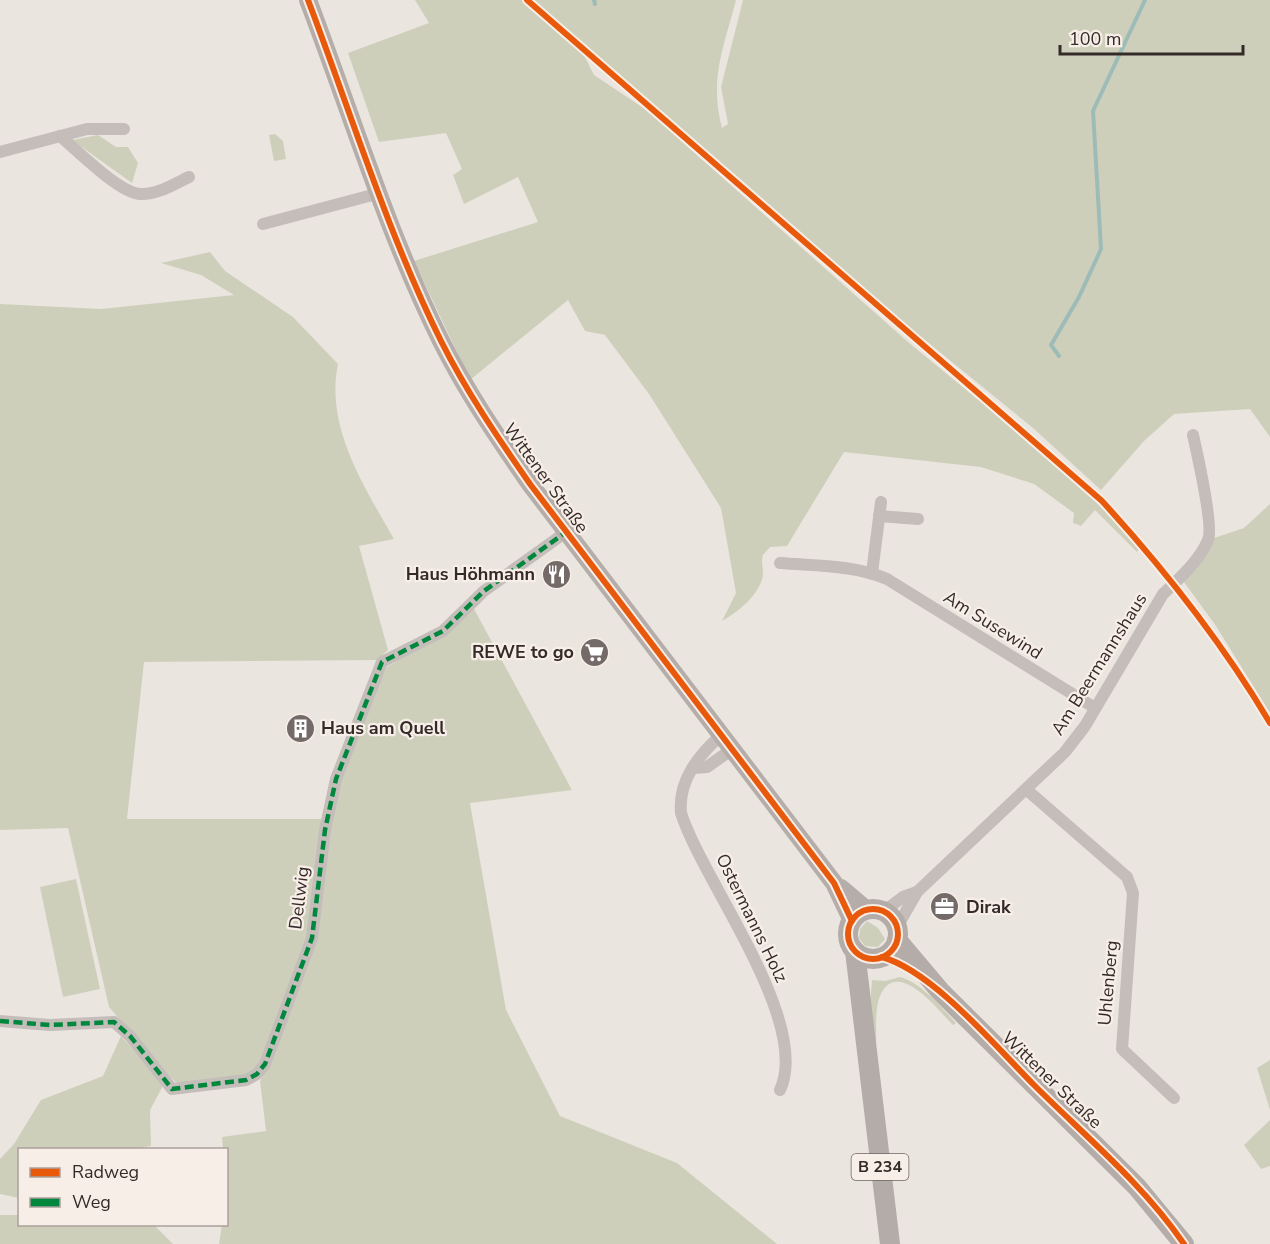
<svg xmlns="http://www.w3.org/2000/svg" width="1270" height="1244" font-family="'Nunito Sans',sans-serif">
	<style>
		.green { fill: #cecfbb }
		.lines { fill: none; stroke-linecap: round; stroke-linejoin: round }
		.stream { stroke: #9ebcb7; stroke-width: 4 }
		.minor { stroke: #c4bdb9; stroke-width: 12 }
		.secondary { stroke: #b4adaa; stroke-width: 18 }
		.primary { stroke: #b3aca8; stroke-width: 20 }
		.quiet { stroke: #00873e; stroke-width: 4.5; stroke-dasharray: 9 4.5; stroke-linecap: butt }
		.cycleway-casing { stroke: #f8eee8; stroke-width: 10 }
		.cycleway { stroke: #e8590c; stroke-width: 6 }
		.labels { text-anchor: middle; dominant-baseline: central; stroke-width: 4.5; stroke-linejoin: round; paint-order: stroke }
		.shield { fill: #f8eee8; stroke: #6f6562; stroke-width: 1.5 }
		.shield-label { font-size: 16px; font-weight: bold; fill: #342a28 }
		.street-label { font-size: 18px; fill: #342a28; stroke: #f8eee8 }
		.poi-label { font-size: 18px; font-weight: bold; fill: #342a28; stroke: #f8eee8; text-anchor: end }
	</style>
	<rect width="100%" height="100%" fill="#ebe5e0"/>
	<g class="green">
		<path d="M 415,0 L 736,0 C 724,47 709,79 722,128 L 728,124 L 721,87 L 743,0 L 1270,0 L 1270,437 L 1250,409 L 1174,414 L 1144,441 L 1101,490 L 1033,428 L 904,323 L 574,35 L 594,75 L 645,109 L 908,342 L 1026,439 L 1097,503 L 1140,547 L 1137,552 L 1095,510 L 1081,526 L 1073,523 L 1074,513 L 1034,484 L 981,467 L 844,452 L 787,546 L 770,547 L 763,555 C 761,562 763,567 763,574 C 761,594 738,612 722,621 L 736,593 L 721,508 L 649,394 L 605,335 L 585,331 L 568,300 L 470,380 L 414,261 L 538,222 L 518,177 L 464,204 L 453,175 L 462,169 L 446,133 L 379,142 L 348,53 L 429,23 Z"/>
		<polygon points="275,134 283,141 286,159 274,161 269,135"/>
		<polygon points="98,135 116,147 128,147 138,163 132,183 72,140"/>
		<path d="M 210,252 L 225,271 L 293,317 L 338,364 C 325,427 364,486 394,539 L 359,546 L 388,650 L 377,660 L 144,662 L 127,819 L 323,819 L 312,934 L 255,1074 L 178,1084 L 163,1071 L 109,1007 L 68,828 L 0,830 L 0,304 L 101,309 L 234,295 L 201,275 L 161,263 Z"/>
		<polygon points="1270,504 1270,713 1216,626 1184,582 1214,538 1244,528"/>
		<polygon points="473,607 572,790 470,803 506,1010 560,1116 677,1163 777,1244 219,1244 222,1225 226,1224 226,1150 223,1149 222,1137 266,1131 260,1081 271,1063 317,930 328,836 342,773 369,702 387,667 447,631"/>
		<polygon points="76,879 100,989 63,997 40,887"/>
		<polygon points="867,921 878,928 885,939 878,947 865,946 859,938 860,929"/>
		<path d="M 900,977 C 922,983 941,1007 956,1023 L 953,1025 C 939,1011 897,956 880,996 C 874,1011 877,1032 876,1048 L 870,1007 L 872,980 L 885,981 Z"/>
		<polygon points="121,1036 164,1084 150,1110 151,1146 125,1150 20,1150 19,1198 0,1194 0,1159 14,1144 41,1100 103,1076"/>
		<polygon points="1270,1060 1270,1110 1257,1068"/>
		<polygon points="1270,1120 1270,1166 1261,1169 1244,1145"/>
		<polygon points="0,1215 19,1215 20,1224 154,1225 173,1244 0,1244"/>
	</g>
	<g class="lines">
		<g class="stream">
			<polyline points="594,0 595,4"/>
			<polyline points="1059,356 1051,345 1079,297 1101,249 1093,111 1145,0"/>
		</g>
		<g class="minor">
			<path d="M 60,136 C 78,151 118,192 140,194 C 157,195 174,184 189,177"/>
			<polyline points="0,152 87,129 124,129"/>
			<polyline points="263,224 380,193"/>
			<polyline points="879,516 918,519"/>
			<path d="M 780,563 C 816,566 854,565 887,579 L 1095,708"/>
			<polyline points="872,573 881,502"/>
			<path d="M 720,736 C 698,756 678,781 681,813 C 702,880 812,1022 780,1090"/>
			<polyline points="694,768 707,767 731,750"/>
			<polyline points="1027,790 1127,877 1133,893 1132,907 1122,1049 1174,1098"/>
			<polyline points="883,912 903,897 917,892"/>
			<path d="M 897,927 L 917,892 L 1065,752 L 1085,726 L 1163,594 C 1179,579 1200,560 1208,540 C 1214,527 1197,453 1193,435"/>
			<polyline points="0,1021 50,1025 114,1022 130,1036 172,1089 246,1080 257,1074 265,1064 312,938 325,830 336,779 382,662 443,631 484,591 566,532"/>
		</g>
		<g class="secondary">
			<path d="M 308,0 C 351,113 387,232 441,341 C 466,391 498,438 530,484 L 834,883 L 852,921"/>
			<polyline points="841,888 867,910"/>
		</g>
		<g class="primary">
			<circle cx="873" cy="934" r="25"/>
			<polyline points="897,940 940,991 1137,1187 1184,1244"/>
			<polyline points="855,951 890,1244"/>
		</g>
		<polyline class="quiet" points="0,1021 50,1025 114,1022 130,1036 172,1089 246,1080 257,1074 265,1064 312,938 325,830 336,779 382,662 443,631 484,591 566,532"/>
		<defs>
			<g id="cycleway">
				<path d="M 308,0 C 351,113 387,232 441,341 C 466,391 498,438 530,484 L 834,883 L 852,921"/>
				<path d="M 527,0 L 1102,501 C 1166,571 1222,642 1270,723"/>
				<circle cx="873" cy="934" r="25"/>
				<path d="M 882,957 C 934,972 995,1046 1034,1085 C 1085,1136 1143,1184 1184,1244"/>
			</g>
		</defs>
		<use href="#cycleway" class="cycleway-casing"/>
		<use href="#cycleway" class="cycleway"/>
	</g>
	<defs>
		<symbol id="restaurant-disc" viewBox="-11 -11 22 22"><circle r="9.5" fill="#746b68" stroke="#f8eee8"/><path d="M-5-6h1v4h1v-4h1v4h1v-4h1v5L-1.5 .5V6h-2V.5L-5-1ZM5-6V6H3V1.5H1.5Q1.5-4 5-6Z" fill="#fff"/></symbol>
		<symbol id="supermarket-disc" viewBox="-11 -11 22 22"><circle r="9.5" fill="#746b68" stroke="#f8eee8"/><path d="M-6-5.5h2.5l.6 2H6L4.5 2H-2.5L-4.4-4H-6ZM-1.5 3.2a1.3 1.3 0 1 0 .1 0ZM3 3.2a1.3 1.3 0 1 0 .1 0Z" fill="#fff"/></symbol>
		<symbol id="building-disc" viewBox="-11 -11 22 22"><circle r="9.5" fill="#746b68" stroke="#f8eee8"/><path d="M-4-6H4V6H1V3H-1V6H-4ZM-2.5-4.3h1.7v1.8h-1.7ZM.8-4.3h1.7v1.8H.8ZM-2.5-1h1.7V.8h-1.7ZM.8-1h1.7V.8H.8Z" fill="#fff"/></symbol>
		<symbol id="office-disc" viewBox="-11 -11 22 22"><circle r="9.5" fill="#746b68" stroke="#f8eee8"/><path d="M-6-3h4V-5.5h4V-3h4V5H-6ZM-1-4.5V-3h2v-1.5ZM-6 0V1H6V0Z" fill="#fff"/></symbol>
	</defs>
	<g fill-rule="evenodd">
		<use href="#restaurant-disc" x="540" y="558" width="33" height="33"/>
		<use href="#supermarket-disc" x="578" y="636" width="33" height="33"/>
		<use href="#building-disc" x="284" y="712" width="33" height="33"/>
		<use href="#office-disc" x="928" y="890" width="33" height="33"/>
	</g>
	<g class="labels">
		<rect class="shield" x="851.5" y="1154" width="57" height="26" rx="4.5"/>
		<g class="shield-label">
			<text x="880" y="1167">B 234</text>
		</g>
		<g class="street-label">
			<text transform="translate(546 478) rotate(54)">Wittener Straße</text>
			<text transform="translate(993 625) rotate(32)">Am Susewind</text>
			<text transform="translate(1099 664) rotate(-58)">Am Beermannshaus</text>
			<text transform="translate(299 898) rotate(-83)">Dellwig</text>
			<text transform="translate(752 918) rotate(64)">Ostermanns Holz</text>
			<text transform="translate(1108 983) rotate(-85)">Uhlenberg</text>
			<text transform="translate(1052 1080) rotate(44)">Wittener Straße</text>
		</g>
		<g class="poi-label">
			<text x="535" y="574">Haus Höhmann</text>
			<text x="574" y="652">REWE to go</text>
			<text x="321" y="728" text-anchor="start">Haus am Quell</text>
			<text x="966" y="907" text-anchor="start">Dirak</text>
		</g>
	</g>
	<rect x="18" y="1148" width="210" height="78" fill="#f8eee8" stroke="#aaa09b" stroke-width="1.5"/>
	<rect x="30" y="1168" width="30" height="9" fill="#e8590c" stroke="#aaa09b" stroke-width="1.5"/>
	<text x="72" y="1178" font-size="18" fill="#342a28">Radweg</text>
	<rect x="30" y="1198" width="30" height="9" fill="#00873e" stroke="#aaa09b" stroke-width="1.5"/>
	<text x="72" y="1208" font-size="18" fill="#342a28">Weg</text>
	<path d="M1060 45v9h183v-9" fill="none" stroke="#342a28" stroke-width="3"/>
	<text x="1069" y="45" font-size="18" fill="#342a28" stroke="#f8eee8" stroke-width="4.5" paint-order="stroke">100 m</text>
</svg>
